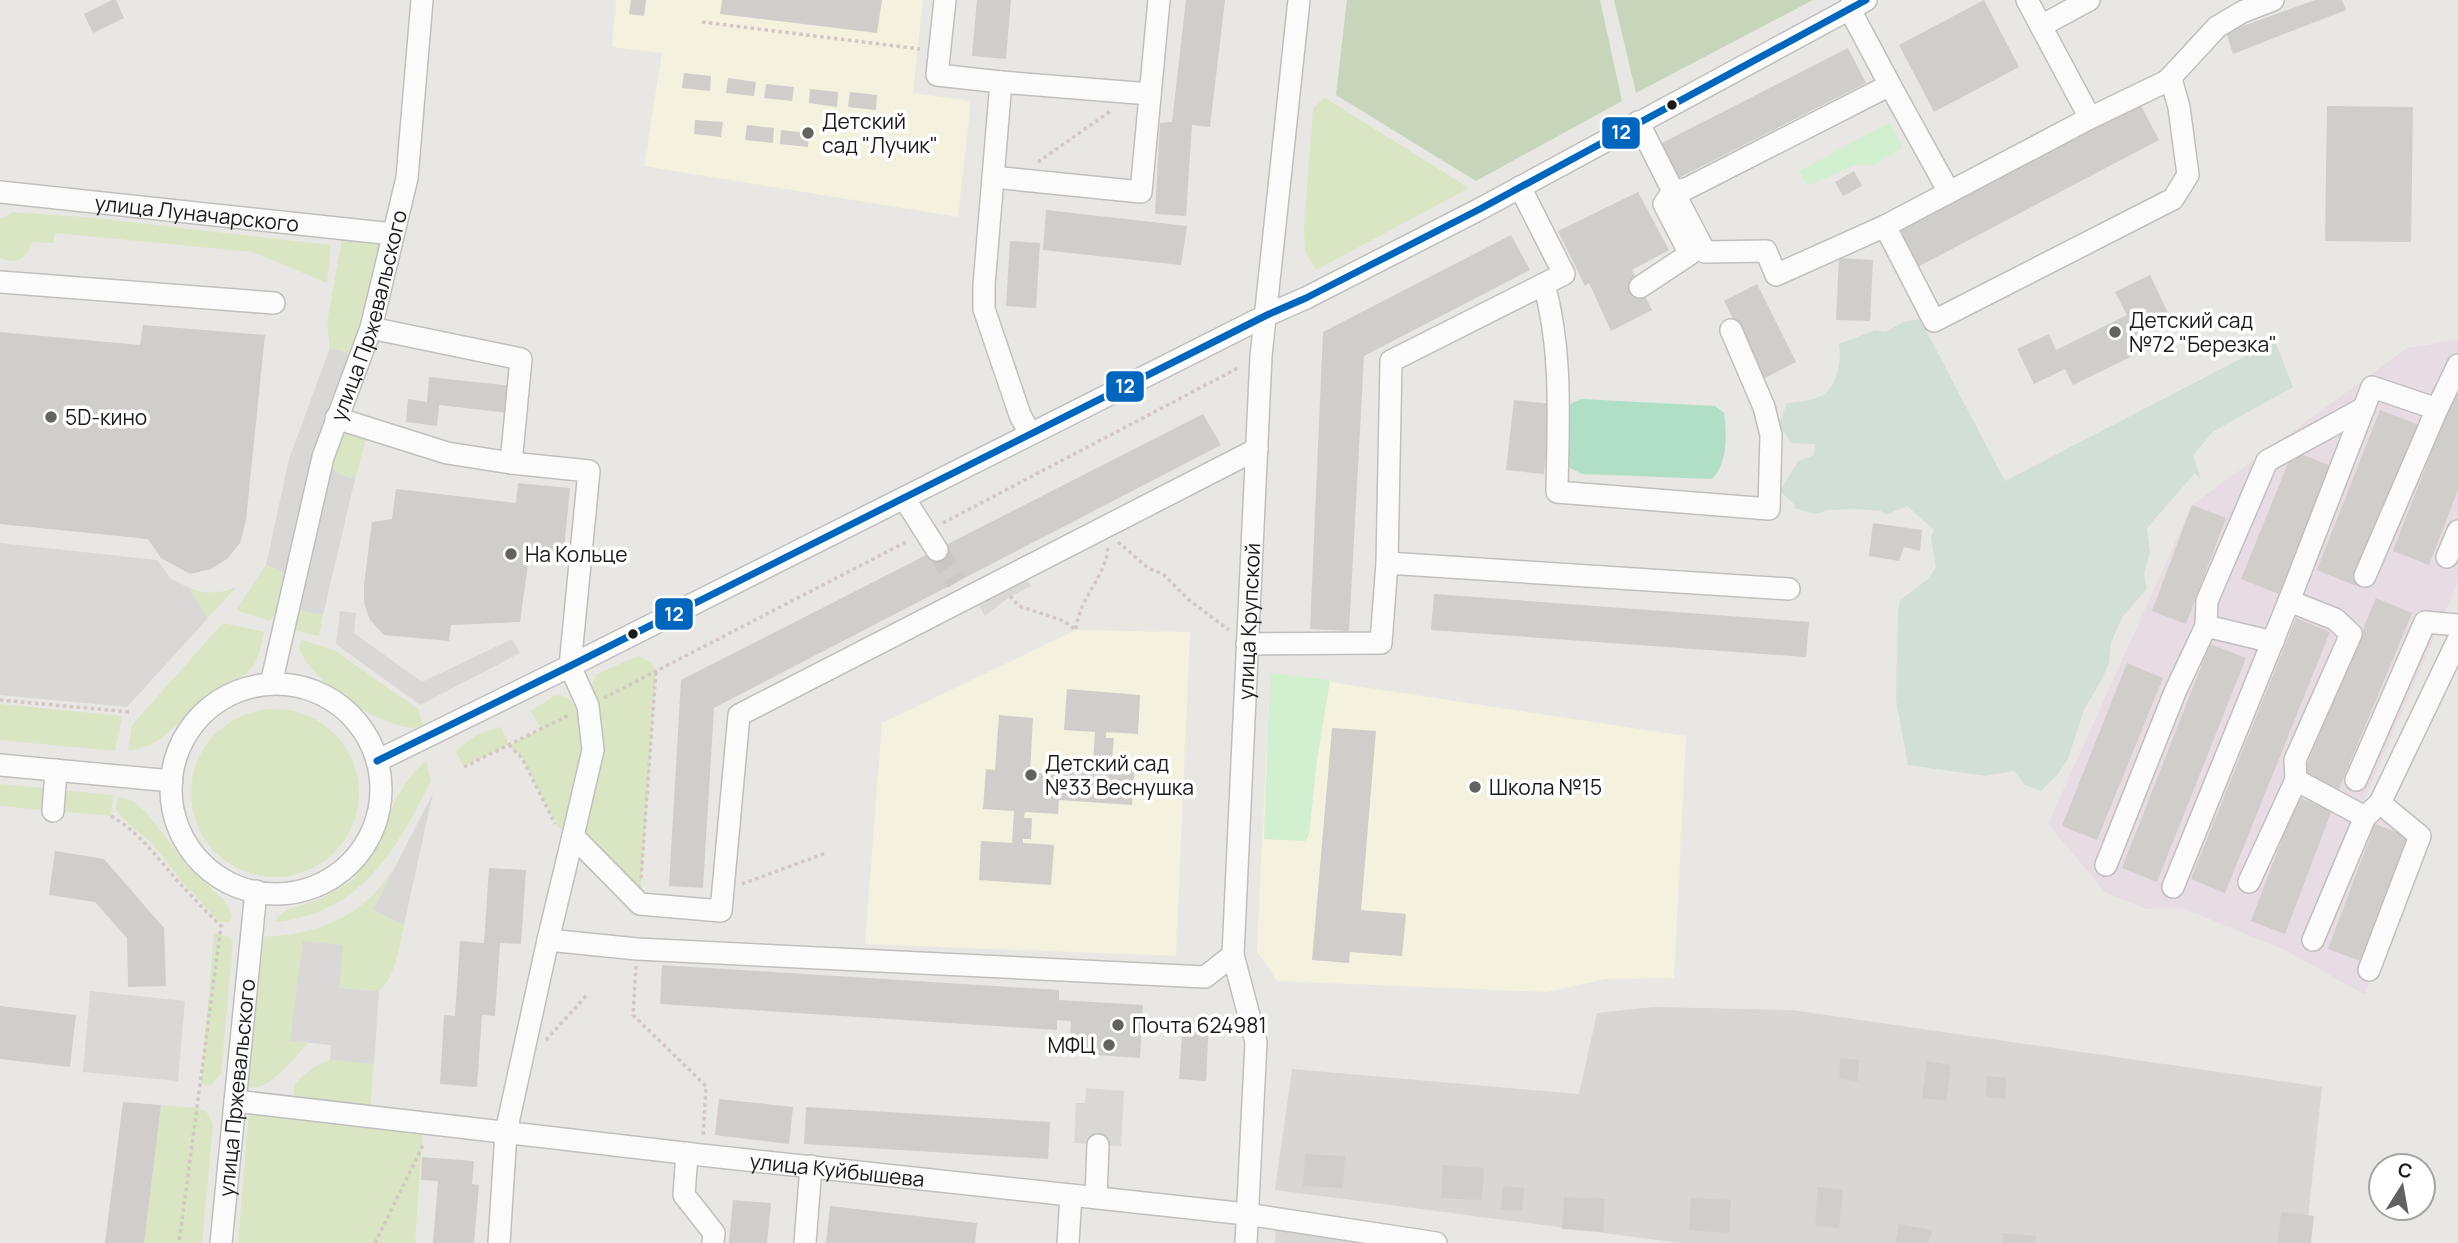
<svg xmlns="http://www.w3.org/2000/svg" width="2458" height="1243" font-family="Manrope,sans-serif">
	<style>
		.residential { fill: #d8d7d5 }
		.industrial { fill: #e7dce3 }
		.education { fill: #f4f1de }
		.grass { fill: #dae5c4 }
		.forest { fill: #c7d6ba }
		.wetland { fill: #d2dfd6 }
		.park { fill: #d2efd0 }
		.pitch { fill: #b0dfc6 }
		.parking { fill: #d9d8d7 }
		.building { fill: #d0cdcb }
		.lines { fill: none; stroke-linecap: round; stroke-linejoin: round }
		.minor-tunnel { stroke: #cac8c6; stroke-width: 21; stroke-dasharray: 21 10; stroke-linecap: butt }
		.minor-casing { stroke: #c0bfbe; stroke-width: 24 }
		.path { stroke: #d4c6c5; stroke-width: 3.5; stroke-dasharray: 3.5 3.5; stroke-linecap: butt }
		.minor { stroke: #fcfbfb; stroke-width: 21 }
		.bus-1-casing { stroke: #fff; stroke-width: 12 }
		.bus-1 { stroke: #0065bd; stroke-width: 7 }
		.bus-dot { fill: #1b1b1b; stroke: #fff; stroke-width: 2.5 }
		.poi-dot { fill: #636261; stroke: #fff; stroke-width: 2.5 }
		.labels { text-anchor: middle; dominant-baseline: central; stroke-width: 7; stroke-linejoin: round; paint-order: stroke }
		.poi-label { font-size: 21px; fill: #1b1b1b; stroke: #fff; text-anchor: start }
		.street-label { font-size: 21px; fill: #1b1b1b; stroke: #fff }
		.line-badge { stroke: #fff; stroke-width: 2.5 }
		.badge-label { font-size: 19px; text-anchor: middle; font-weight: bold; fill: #fff }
	</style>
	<rect width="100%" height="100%" fill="#e9e7e4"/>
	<g class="residential">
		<polygon points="1653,1007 1792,1010 2322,1087 2306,1237 2299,1243 1680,1243 1275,1190 1292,1069 1579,1094 1597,1013"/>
		<polygon points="1276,1229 1372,1243 1275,1243"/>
	</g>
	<polygon class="industrial" points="2458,340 2458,582 2363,803 2425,834 2365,995 2285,950 2185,909 2147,909 2105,892 2048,824 2192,505 2407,348"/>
	<g class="education">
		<polygon points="616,0 923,0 913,93 971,101 958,217 644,166 662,53 612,47"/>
		<polygon points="1076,630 1190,632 1176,956 865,944 882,723"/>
		<polygon points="1270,673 1686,736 1674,978 1605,979 1547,992 1277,981 1257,951"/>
	</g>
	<g class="grass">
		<polygon points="1325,98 1469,188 1316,270 1305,251 1304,227 1313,108"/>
		<path d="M 13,212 L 95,218 L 331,245 L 327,283 L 253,252 L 55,233 L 53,243 L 33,242 C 26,258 18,266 0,258 L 0,219 Z"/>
		<polygon points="344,227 393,234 360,356 330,348 327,323"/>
		<polygon points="336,418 369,428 355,479 338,474 323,457"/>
		<polygon points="266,565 278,569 295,580 270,621 236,610"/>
		<path d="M 188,587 C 203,595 220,594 236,587 L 208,618 Z"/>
		<polygon points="289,608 323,615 319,636 285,628"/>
		<path d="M 223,623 L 264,632 C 261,644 260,657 252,667 C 239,683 219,688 203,700 C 179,719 162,749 128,750 L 132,725 Z"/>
		<path d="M 302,640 L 334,650 L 418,709 L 424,727 C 390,736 307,680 299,647 Z"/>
		<path d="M 638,656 L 651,662 L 656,671 L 640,904 L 573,836 L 558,827 L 522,758 L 508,745 L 464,767 L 456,752 C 467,738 483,731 501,727 L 509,745 L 541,729 L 531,711 L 556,695 L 567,697 L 579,710 L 597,674 Z"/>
		<polygon points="0,704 122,716 115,751 0,740"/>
		<circle cx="275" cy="793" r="84"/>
		<path d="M 426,760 L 431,781 C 396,850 361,913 276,922 L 277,917 L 287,910 L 320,899 L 353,880 L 379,843 L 396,798 L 411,776 Z"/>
		<polygon points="0,784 113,795 111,816 0,806"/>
		<polygon points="118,797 133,801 147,813 189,868 225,901 232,915 230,922 221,922 215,917 181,880 153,844 122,818 116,810"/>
		<path d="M 398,860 L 373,910 L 404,925 C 399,946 396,977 379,991 L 338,988 L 291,1041 L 308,1043 C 295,1056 268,1094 248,1087 L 247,1081 L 264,937 C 323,934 370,913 398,860 Z"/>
		<polygon points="214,933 229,937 233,942 221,1073 211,1085 201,1084"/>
		<path d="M 330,1060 L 374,1064 L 370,1107 L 299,1098 L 294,1094 L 294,1085 C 305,1073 314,1065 330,1060 Z"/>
		<polygon points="161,1105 198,1108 206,1111 213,1124 202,1243 144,1243"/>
		<polygon points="249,1111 423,1129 415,1243 238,1243"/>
	</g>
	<g class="forest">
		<polygon points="1347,0 1600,0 1622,101 1476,181 1336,95"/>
		<polygon points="1614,0 1813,0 1636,93"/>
	</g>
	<path class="wetland" d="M 1920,319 L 2005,481 L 2275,341 L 2293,387 L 2214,431 L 2193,455 L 2201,480 L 2195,473 L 2147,528 L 2150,552 L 2144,573 L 2147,589 L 2123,616 L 2111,642 L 2109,663 L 2102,679 L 2084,710 L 2068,759 L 2058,774 L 2041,791 L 2025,785 L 2014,771 L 1986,776 L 1908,765 L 1896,700 L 1898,611 L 1900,600 L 1928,579 L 1936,567 L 1931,538 L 1934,530 L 1907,506 L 1886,515 L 1881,511 L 1855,509 L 1828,510 L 1815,514 L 1795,508 L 1795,505 L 1780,491 L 1798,461 L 1814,455 L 1815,444 L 1791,443 L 1779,424 L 1787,403 C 1797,402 1807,401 1816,398 C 1837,392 1842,362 1839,344 L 1876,330 L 1886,332 L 1903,322 Z"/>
	<g class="park">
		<polygon points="1889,123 1903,147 1875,165 1855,165 1807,186 1799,171"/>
		<polygon points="1270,673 1330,680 1317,760 1309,835 1305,841 1264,839"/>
	</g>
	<path class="pitch" d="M 1582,399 L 1715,406 L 1724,413 C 1727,435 1728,463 1712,479 L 1582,474 L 1570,468 C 1563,453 1557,417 1572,403 C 1575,401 1579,400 1582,399 Z"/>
	<g class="parking">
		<polygon points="330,348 360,356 323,456 338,474 355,479 323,615 289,608 295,580 278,569 266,565 289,459"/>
		<polygon points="0,543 157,560 171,579 188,587 208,618 127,707 0,695"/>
		<polygon points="1022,569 1031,586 1009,597 985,616 973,595"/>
		<polygon points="340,611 356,613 354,633 422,682 512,639 520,653 420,705 336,644"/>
		<polygon points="433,793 404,925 373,910"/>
		<polygon points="303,941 343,945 339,988 379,991 374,1064 330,1060 331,1045 290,1041"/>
		<polygon points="90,991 185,1001 178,1081 83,1072"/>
		<polygon points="1086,1088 1124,1091 1121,1146 1074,1143 1076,1103 1085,1103"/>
	</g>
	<g class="building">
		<polygon points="112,0 116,0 124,18 93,33 84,14"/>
		<polygon points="631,0 646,0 644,16 629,14"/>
		<polygon points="722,0 882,0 877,33 720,14"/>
		<polygon points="977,0 1011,0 1006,59 972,56"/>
		<polygon points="1186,0 1225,0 1210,127 1192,125 1186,216 1155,214 1160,123 1172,122"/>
		<polygon points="1984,0 2019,67 1934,112 1899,45"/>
		<polygon points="2315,0 2342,0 2346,10 2233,54 2226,32"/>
		<polygon points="1848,48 1866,83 1679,178 1662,143"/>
		<polygon points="684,73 711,76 710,91 682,88"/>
		<polygon points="728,78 756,82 754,96 726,93"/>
		<polygon points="766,84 794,87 792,101 764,98"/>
		<polygon points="810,89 838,92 837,107 809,103"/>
		<polygon points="850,92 877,95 876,110 848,107"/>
		<polygon points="2140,104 2159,140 1912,270 1893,235"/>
		<polygon points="2327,106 2413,107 2411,242 2325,241"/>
		<polygon points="695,120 723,122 721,137 694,134"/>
		<polygon points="747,125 774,128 773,143 745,140"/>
		<polygon points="781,130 809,133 808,147 780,144"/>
		<polygon points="1854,171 1862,186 1843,196 1835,182"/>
		<polygon points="1638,192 1669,250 1632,270 1652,310 1611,331 1589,283 1585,286 1558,231"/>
		<polygon points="1046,210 1187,226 1181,265 1043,250"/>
		<polygon points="1511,235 1530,270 1364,356 1349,631 1310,629 1323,332"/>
		<polygon points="1010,241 1040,243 1036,308 1006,306"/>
		<polygon points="1839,258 1873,260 1870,321 1836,320"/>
		<polygon points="2150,275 2169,315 2138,330 2147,349 2073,385 2065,369 2034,384 2017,349 2049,334 2056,350 2127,315 2115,292"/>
		<polygon points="1757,284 1796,362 1763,379 1724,301"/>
		<polygon points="143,325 265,335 246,520 240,543 227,559 211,569 190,574 161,558 148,539 0,524 0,332 140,345"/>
		<polygon points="429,377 512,386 509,413 439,405 437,426 406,422 408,399 427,402"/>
		<polygon points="2458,384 2458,490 2429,565 2393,551"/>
		<polygon points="1514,400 1552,404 1544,474 1506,470"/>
		<polygon points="2380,410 2419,425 2356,586 2317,570"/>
		<polygon points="1203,414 1221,445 714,708 703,888 669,886 681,680"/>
		<polygon points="2293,451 2331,466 2279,594 2241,579"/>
		<polygon points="518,483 570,488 563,560 529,557 520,622 451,625 449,641 384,635 370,620 364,603 364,585 372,522 392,519 396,489 516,503"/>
		<polygon points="2192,505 2226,518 2186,624 2152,611"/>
		<polygon points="1873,523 1922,530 1920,551 1904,547 1899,561 1869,556"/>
		<polygon points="1434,594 1809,622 1806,657 1431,630"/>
		<polygon points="2376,598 2412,613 2339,789 2303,774"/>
		<polygon points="2296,618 2330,632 2225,893 2191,879"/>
		<polygon points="2210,644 2246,658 2157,882 2122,868"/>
		<polygon points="2127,663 2163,678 2097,840 2062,826"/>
		<polygon points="1067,689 1140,695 1138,734 1106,732 1106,738 1114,738 1112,759 1105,759 1104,763 1135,765 1132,805 1059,800 1058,814 1025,812 1024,818 1032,818 1031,839 1023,839 1023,843 1054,845 1051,885 979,880 981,841 1012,843 1014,811 983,809 986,769 995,770 999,715 1033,718 1030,773 1060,774 1061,761 1093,763 1095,732 1064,730"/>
		<polygon points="1332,728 1376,731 1361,910 1406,914 1402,956 1350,952 1349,963 1312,960"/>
		<polygon points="2298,797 2332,810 2285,934 2251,921"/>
		<polygon points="2375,824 2410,837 2363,962 2328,949"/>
		<polygon points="55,851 104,859 164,928 166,986 128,987 127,938 95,902 49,895"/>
		<polygon points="489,868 526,870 521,944 500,943 495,1016 482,1015 477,1087 440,1084 444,1015 455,1016 460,941 484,943"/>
		<polygon points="662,965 1059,990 1059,1000 1143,1005 1140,1058 1069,1053 1071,1021 1057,1020 1057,1030 660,1004"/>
		<polygon points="0,1006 76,1015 70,1067 0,1059"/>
		<polygon points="1183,1019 1209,1021 1206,1081 1179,1079"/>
		<polygon points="1840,1058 1859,1060 1858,1081 1839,1079"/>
		<polygon points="1927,1061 1951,1065 1946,1101 1922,1098"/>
		<polygon points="1987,1076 2006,1078 2005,1099 1986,1097"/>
		<polygon points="719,1099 793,1107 789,1144 715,1135"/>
		<polygon points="123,1102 161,1105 144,1243 105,1243"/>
		<polygon points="806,1107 1050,1122 1048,1159 804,1144"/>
		<polygon points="1305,1154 1345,1156 1343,1188 1303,1186"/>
		<polygon points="422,1157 474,1161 472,1184 479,1185 474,1243 433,1243 438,1181 421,1180"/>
		<polygon points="1443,1165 1484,1168 1482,1200 1441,1198"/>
		<polygon points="1503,1186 1524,1188 1522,1211 1501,1209"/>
		<polygon points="1818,1187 1843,1190 1839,1228 1815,1225"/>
		<polygon points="1564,1197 1605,1199 1603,1232 1562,1229"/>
		<polygon points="1691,1198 1731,1200 1729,1233 1689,1230"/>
		<polygon points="733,1200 771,1203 767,1243 729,1243"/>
		<polygon points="830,1206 977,1223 975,1243 826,1243"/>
		<polygon points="2281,1212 2314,1216 2311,1243 2278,1243"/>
		<polygon points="1899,1224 1932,1230 1929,1243 1895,1243"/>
		<polygon points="2003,1233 2036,1236 2035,1243 2002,1243"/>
	</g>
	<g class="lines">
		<polyline class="minor-tunnel" points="937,550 957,582"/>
		<defs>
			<g id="minor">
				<polyline points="945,0 937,75 1001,82 984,285 984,309 1020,415 1030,434"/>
				<polyline points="2027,0 2090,118 2171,79 2179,107 2188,175 2173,199 1934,321 1885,226 2090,118"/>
				<polyline points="2041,26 2089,0"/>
				<polyline points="2168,80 2217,27 2242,12 2273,0"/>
				<polyline points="1001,82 1150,94"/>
				<polyline points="1890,85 1949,192"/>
				<polyline points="1638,122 1673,191 1686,189 1890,85 1849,8"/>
				<polyline points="993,177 1141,192 1159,0"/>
				<path id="s1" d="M 0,192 L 393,234"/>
				<polyline points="0,282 274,303"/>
				<path d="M 1544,284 C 1563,353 1558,421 1557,492 L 1769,509 L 1771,435 L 1764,407 L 1731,330"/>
				<polyline points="1640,287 1690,254 1664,204 1673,191 1705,252 1766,251 1776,275 1885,226"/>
				<polyline points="336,418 447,453 511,463 521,359 371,328"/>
				<polyline points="511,463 589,471 570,666 588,706 593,750 573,836 640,904 721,911 739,715 1257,449"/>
				<polyline points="904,498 937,550"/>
				<polyline points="2447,557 2458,531"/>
				<polyline points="1387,563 1391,361 1564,274 1520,187"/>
				<polyline points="2365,576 2437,409"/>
				<polyline points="2273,642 2206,626 2207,601 2267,461 2364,408"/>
				<polyline points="1247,644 1381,643 1387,563 1789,589"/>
				<path id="s2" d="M 271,684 L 323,457 L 371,328 L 407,178 L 422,0"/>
				<circle cx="276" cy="789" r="105"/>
				<polyline points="377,761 570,666 1267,315 1306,298 1480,209 1866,0"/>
				<polyline points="0,765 172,781"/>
				<polyline points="2356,780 2425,622 2458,625"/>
				<polyline points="53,811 56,770"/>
				<polyline points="2365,817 2296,780 2295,760 2351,634 2335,619 2289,601 2372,387 2437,409 2458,365"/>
				<polyline points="2106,865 2175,692 2206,626"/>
				<polyline points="2249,882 2296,780"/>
				<polyline points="2173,887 2289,601"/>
				<polyline points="548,940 573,836"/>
				<polyline points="2313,940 2365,817 2380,803 2458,640"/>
				<polyline points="2369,970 2420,836 2380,803"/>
				<path id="s3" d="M 235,1101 L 701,1155 L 1246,1214 L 1436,1243"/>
				<polyline points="687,1153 684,1195 714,1233 713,1243"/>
				<polyline points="1096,1197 1098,1145"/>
				<path id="s4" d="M 221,1243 L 256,891"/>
				<polyline points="499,1243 506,1132 548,940 637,949 1205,977 1233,955"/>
				<polyline points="805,1243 811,1166"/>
				<polyline points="1068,1243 1071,1195"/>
				<path id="s5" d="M 1246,1243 L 1256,1042 L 1233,955 L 1261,356 L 1299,0"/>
			</g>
		</defs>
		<use href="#minor" class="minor-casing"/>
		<g class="path">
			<polyline points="702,22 920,49"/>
			<polyline points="1038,162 1112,110"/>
			<polyline points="943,523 1240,367"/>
			<polyline points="1118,542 1148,568 1163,574 1189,600 1229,630"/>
			<path d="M 1010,596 L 1019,606 L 1064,621 L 1076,630 C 1078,599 1107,576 1108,546"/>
			<polyline points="604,698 908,541"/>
			<polyline points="0,700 130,712"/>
			<polyline points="509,745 522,758 555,824"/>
			<polyline points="464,767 569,715"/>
			<path d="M 111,816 C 139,832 154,854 175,878 C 189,894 205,910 221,926 L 179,1243"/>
			<polyline points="641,878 656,671"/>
			<polyline points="742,884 826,853"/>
			<polyline points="636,966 633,1015 706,1086 703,1137"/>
			<polyline points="546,1040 587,995"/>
			<polyline points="375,1243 424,1143"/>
		</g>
		<use href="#minor" class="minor"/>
		<defs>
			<polyline id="bus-1" points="377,761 570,666 1267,315 1306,298 1480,209 1866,0"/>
		</defs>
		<use href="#bus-1" class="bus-1-casing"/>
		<use href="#bus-1" class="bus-1"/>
	</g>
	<g class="bus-dot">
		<circle cx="1672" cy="105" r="6"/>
		<circle cx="633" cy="634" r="6"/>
	</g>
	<g class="poi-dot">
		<circle cx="808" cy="133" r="7"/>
		<circle cx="2115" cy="332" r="7"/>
		<circle cx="51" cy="417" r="7"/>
		<circle cx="511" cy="554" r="7"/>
		<circle cx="1031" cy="775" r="7"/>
		<circle cx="1475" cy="787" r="7"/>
		<circle cx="1118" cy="1025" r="7"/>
		<circle cx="1109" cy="1045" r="7"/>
	</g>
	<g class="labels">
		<g class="poi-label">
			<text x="822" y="121">Детский<tspan x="822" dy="24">сад "Лучик"</tspan></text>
			<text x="2129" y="320">Детский сад<tspan x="2129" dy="24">№72 "Березка"</tspan></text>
			<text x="65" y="417">5D-кино</text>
			<text x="525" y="554">На Кольце</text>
			<text x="1045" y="763">Детский сад<tspan x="1045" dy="24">№33 Веснушка</tspan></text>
			<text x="1489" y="787">Школа №15</text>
			<text x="1132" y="1025">Почта 624981</text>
			<text x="1095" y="1045" text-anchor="end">МФЦ</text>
		</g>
		<g class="street-label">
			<text stroke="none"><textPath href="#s1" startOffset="198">улица Луначарского</textPath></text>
			<text stroke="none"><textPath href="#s2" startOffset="382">улица Пржевальского</textPath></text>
			<text stroke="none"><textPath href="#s5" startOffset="625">улица Крупской</textPath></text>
			<text stroke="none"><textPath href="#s4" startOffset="156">улица Пржевальского</textPath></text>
			<text stroke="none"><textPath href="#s3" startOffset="606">улица Куйбышева</textPath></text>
		</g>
	</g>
	<g class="line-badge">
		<rect x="1601" y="116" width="40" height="34" rx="7" fill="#0065bd"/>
		<rect x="1105" y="370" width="40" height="33" rx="7" fill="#0065bd"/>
		<rect x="654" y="597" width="40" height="34" rx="7" fill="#0065bd"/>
	</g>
	<g class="badge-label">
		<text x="1621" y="139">12</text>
		<text x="1125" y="393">12</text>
		<text x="674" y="621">12</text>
	</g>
	<g transform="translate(2402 1187) rotate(11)"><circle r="33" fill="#ffffff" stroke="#a4a4a4" stroke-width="2"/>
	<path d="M0-5L12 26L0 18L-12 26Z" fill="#636261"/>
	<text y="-10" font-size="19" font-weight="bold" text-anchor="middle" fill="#1b1b1b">С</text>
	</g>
</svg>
